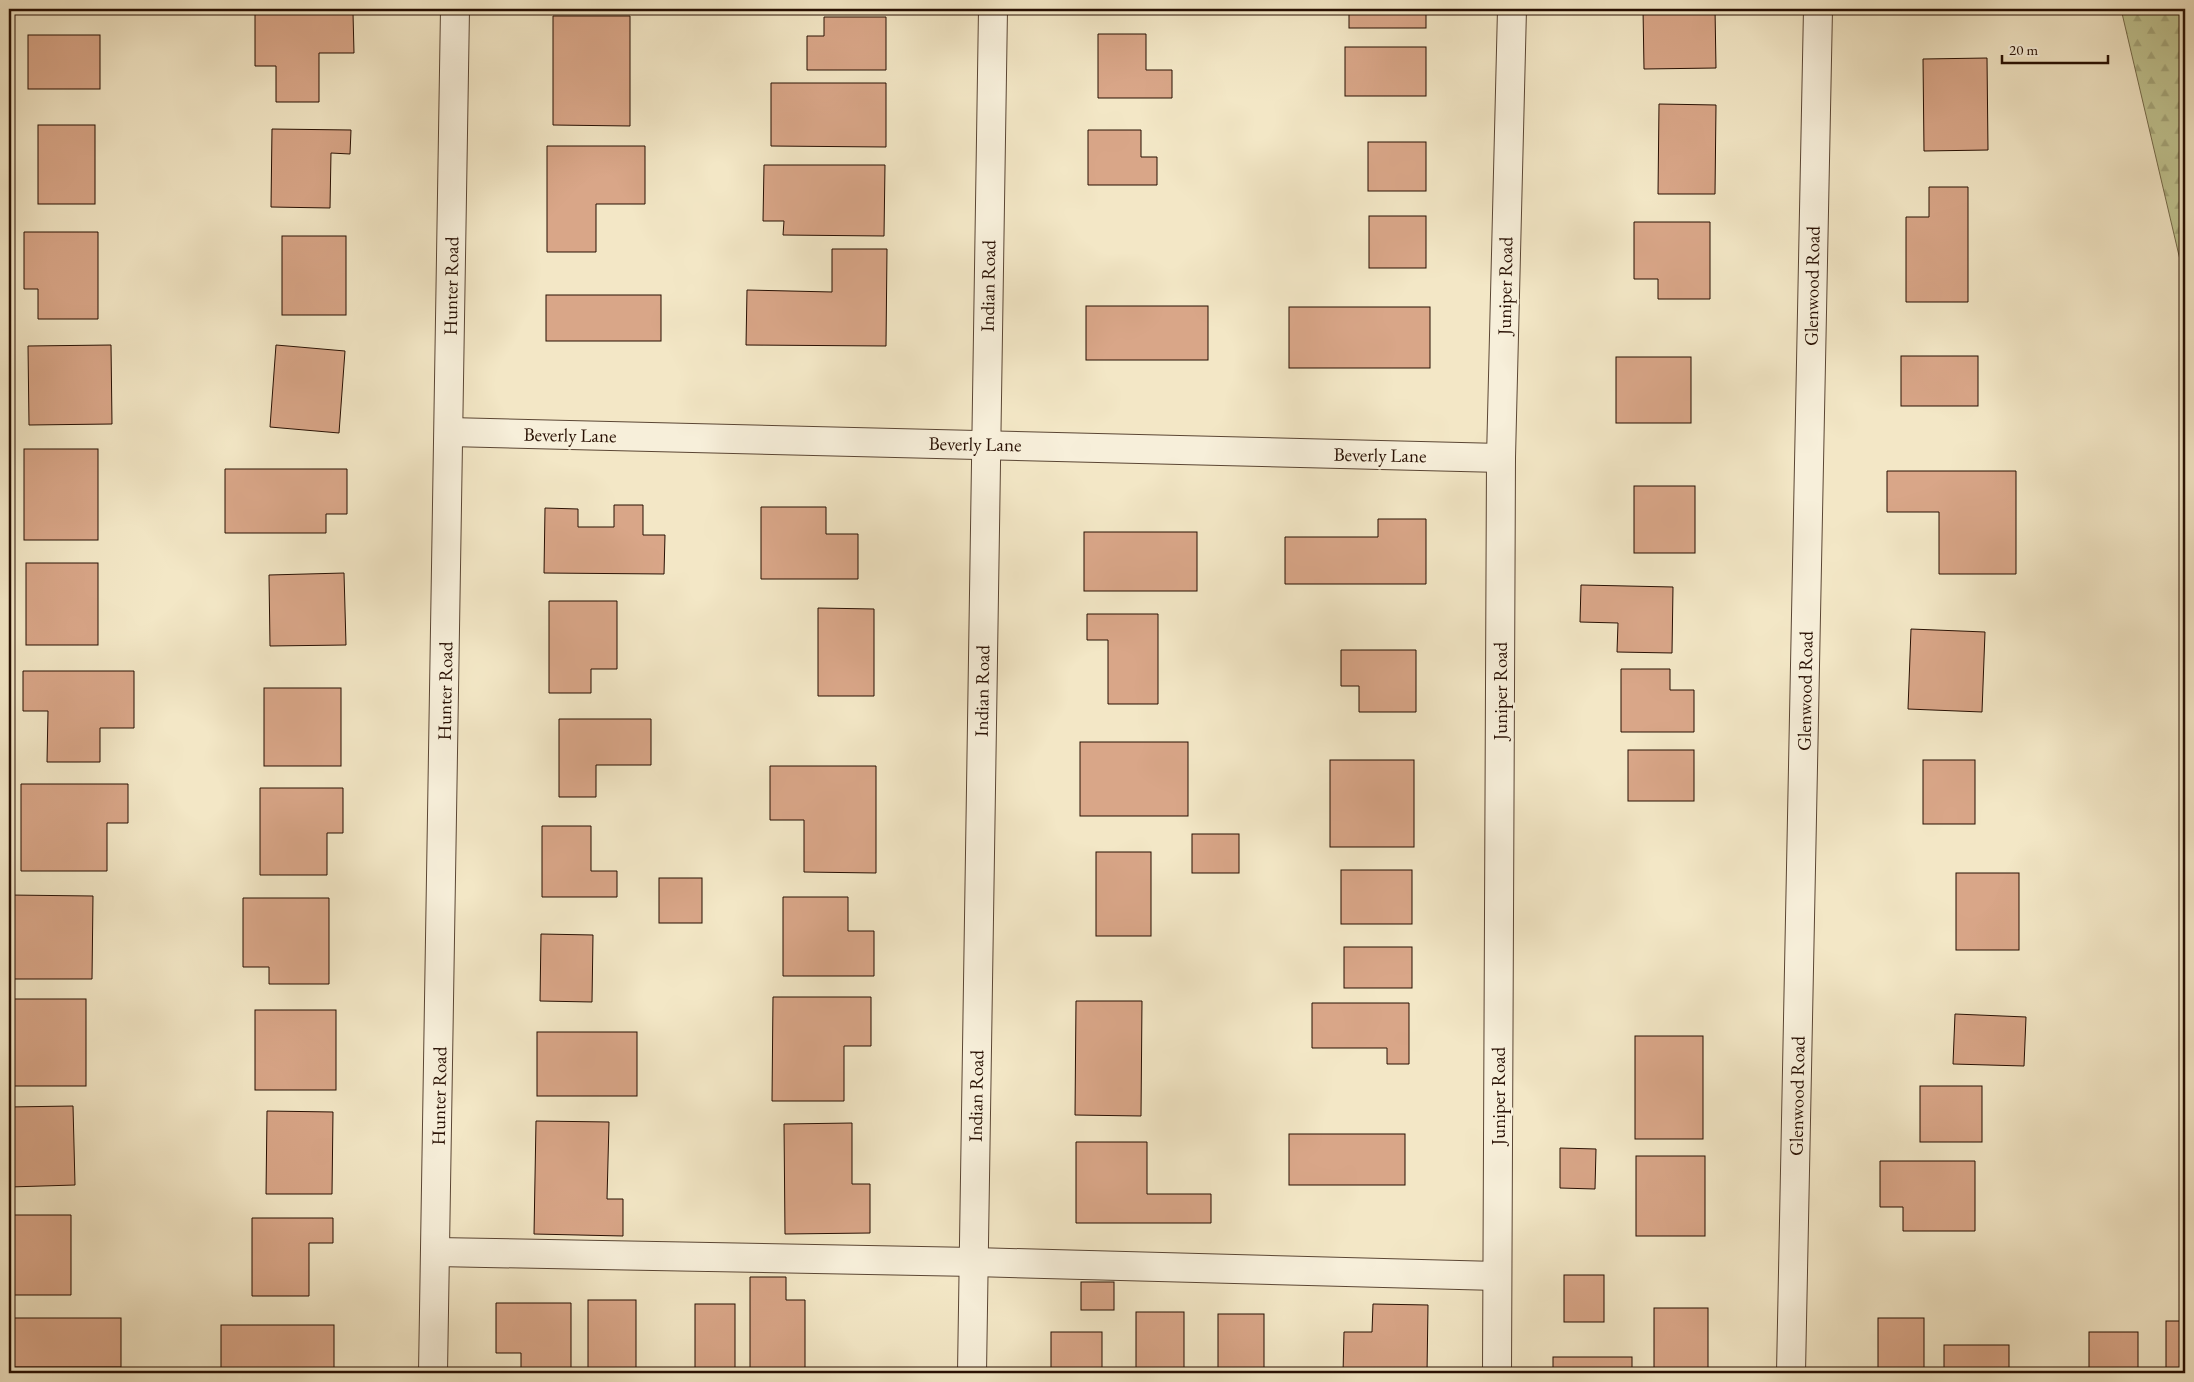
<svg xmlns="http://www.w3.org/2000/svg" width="2194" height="1382" font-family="'EB Garamond',serif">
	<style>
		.forest { fill: url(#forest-firs); stroke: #746a4a }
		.building { fill: #d9a688; stroke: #281003 }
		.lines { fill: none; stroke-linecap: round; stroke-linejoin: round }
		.minor-casing { stroke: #5b4634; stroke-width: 30 }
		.minor { stroke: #f7efda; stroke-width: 28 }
		.labels { text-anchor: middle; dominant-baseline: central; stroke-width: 5; stroke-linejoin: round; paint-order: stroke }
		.street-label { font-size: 19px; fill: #281003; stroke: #f7efda }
	</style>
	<defs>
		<pattern id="forest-firs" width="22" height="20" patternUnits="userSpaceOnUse" patternTransform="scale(1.25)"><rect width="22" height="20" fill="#c0c491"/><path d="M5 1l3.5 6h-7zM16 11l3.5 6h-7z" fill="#a5a77b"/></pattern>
	</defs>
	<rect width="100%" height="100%" fill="#f3e7c6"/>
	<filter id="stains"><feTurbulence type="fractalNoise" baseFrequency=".004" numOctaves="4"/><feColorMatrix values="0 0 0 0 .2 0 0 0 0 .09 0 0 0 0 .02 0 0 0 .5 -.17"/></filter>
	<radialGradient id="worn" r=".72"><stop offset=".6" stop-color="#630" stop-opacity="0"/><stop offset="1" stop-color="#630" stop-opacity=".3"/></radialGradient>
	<polygon class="forest" points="2121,9 2185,9 2185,281"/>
	<g class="building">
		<rect x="1349" y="9" width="77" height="19"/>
		<polygon points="1643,9 1715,9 1716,68 1644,69"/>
		<polygon points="255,13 353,13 354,53 319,53 319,102 276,102 276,66 255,66"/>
		<polygon points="553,16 630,16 630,126 553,125"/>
		<polygon points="824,17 886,17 886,70 807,70 807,36 824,36"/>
		<polygon points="1098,34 1146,34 1146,70 1172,70 1172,98 1098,98"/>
		<rect x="28" y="35" width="72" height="54"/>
		<rect x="1345" y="47" width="81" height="49"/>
		<polygon points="1987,58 1988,150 1924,151 1923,59"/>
		<polygon points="771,83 886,83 886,147 771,146"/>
		<polygon points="1659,104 1716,105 1715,194 1658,194"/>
		<rect x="38" y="125" width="57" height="79"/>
		<polygon points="272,129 351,130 350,154 331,153 330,208 271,207"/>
		<polygon points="1088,130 1141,130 1141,157 1157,157 1157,185 1088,185"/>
		<rect x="1368" y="142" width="58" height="49"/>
		<polygon points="547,146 645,146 645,204 596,204 596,252 547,252"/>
		<polygon points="764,165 885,165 884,236 783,235 784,221 763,221"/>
		<polygon points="1929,187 1968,187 1968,302 1906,302 1906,217 1929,217"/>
		<rect x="1369" y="216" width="57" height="52"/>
		<polygon points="1634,222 1710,222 1710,299 1658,299 1658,279 1634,279"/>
		<polygon points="24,232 98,232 98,319 38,319 38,289 24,289"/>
		<rect x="282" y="236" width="64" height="79"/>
		<polygon points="832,249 887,249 886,346 746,345 747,290 832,292"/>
		<rect x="546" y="295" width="115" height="46"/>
		<rect x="1086" y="306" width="122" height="54"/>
		<rect x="1289" y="307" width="141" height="61"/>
		<polygon points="111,345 112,424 29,425 28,346"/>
		<polygon points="276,345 345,351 339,433 270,427"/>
		<rect x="1901" y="356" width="77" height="50"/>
		<rect x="1616" y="357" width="75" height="66"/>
		<rect x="24" y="449" width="74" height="91"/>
		<polygon points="225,469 347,469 347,514 326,514 326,533 225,533"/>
		<polygon points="1887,471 2016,471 2016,574 1939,574 1939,512 1887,512"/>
		<rect x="1634" y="486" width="61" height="67"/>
		<polygon points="614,505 643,505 643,535 665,535 664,574 544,573 545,508 578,509 578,527 614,527"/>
		<polygon points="761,507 826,507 826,534 858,534 858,579 761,579"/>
		<polygon points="1378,519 1426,519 1426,584 1285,584 1285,537 1378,537"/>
		<rect x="1084" y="532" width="113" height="59"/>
		<rect x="26" y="563" width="72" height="82"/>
		<polygon points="344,573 346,645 270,646 269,575"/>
		<polygon points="1581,585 1673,587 1672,653 1617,652 1618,623 1580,622"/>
		<polygon points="549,601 617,601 617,669 591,669 591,693 549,693"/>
		<polygon points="818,608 874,609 874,696 818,696"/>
		<polygon points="1087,614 1158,614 1158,704 1108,704 1108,640 1087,640"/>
		<polygon points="1911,629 1985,632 1982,712 1908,709"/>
		<polygon points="1341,650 1416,650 1416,712 1359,712 1359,686 1341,686"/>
		<polygon points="1621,669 1670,669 1670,690 1694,690 1694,732 1621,732"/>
		<polygon points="23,671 134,671 134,728 100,728 100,762 47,762 48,711 23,711"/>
		<rect x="264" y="688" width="77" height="78"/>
		<polygon points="559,719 651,719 651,765 596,765 596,797 559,797"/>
		<rect x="1080" y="742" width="108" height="74"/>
		<rect x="1628" y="750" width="66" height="51"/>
		<rect x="1330" y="760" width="84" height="87"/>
		<rect x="1923" y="760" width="52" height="64"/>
		<polygon points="770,766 876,766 876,873 804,872 804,820 770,820"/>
		<polygon points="21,784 128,784 128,823 107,823 107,871 21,871"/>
		<polygon points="260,788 343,788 343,833 327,833 327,875 260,875"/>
		<polygon points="542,826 591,826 591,871 617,871 617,897 542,897"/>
		<rect x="1192" y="834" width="47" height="39"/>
		<rect x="1096" y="852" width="55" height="84"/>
		<rect x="1341" y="870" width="71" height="54"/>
		<rect x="1956" y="873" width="63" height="77"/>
		<rect x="659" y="878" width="43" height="45"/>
		<polygon points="9,895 93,896 92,979 9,979"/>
		<polygon points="783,897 848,897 848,931 874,931 874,976 783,976"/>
		<polygon points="243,898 329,898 329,984 269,984 269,967 243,967"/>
		<polygon points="541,934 593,935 592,1002 540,1001"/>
		<rect x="1344" y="947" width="68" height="41"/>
		<polygon points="773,997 871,997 871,1046 844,1046 844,1101 772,1101"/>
		<rect x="9" y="999" width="77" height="87"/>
		<polygon points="1076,1001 1142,1001 1141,1116 1075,1115"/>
		<polygon points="1312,1003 1409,1003 1409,1064 1387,1064 1387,1048 1312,1048"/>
		<rect x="255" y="1010" width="81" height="80"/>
		<polygon points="1955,1014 2026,1017 2024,1066 1953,1064"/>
		<rect x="537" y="1032" width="100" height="64"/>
		<rect x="1635" y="1036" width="68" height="103"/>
		<rect x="1920" y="1086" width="62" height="56"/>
		<polygon points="73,1106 75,1185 9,1187 9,1107"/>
		<polygon points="267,1111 333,1112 332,1194 266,1194"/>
		<polygon points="536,1121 609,1122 607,1199 623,1199 623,1236 534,1234"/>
		<polygon points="852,1123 852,1184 870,1184 870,1233 785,1234 784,1124"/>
		<rect x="1289" y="1134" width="116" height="51"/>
		<polygon points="1076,1142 1147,1142 1147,1194 1211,1194 1211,1223 1076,1223"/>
		<polygon points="1560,1148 1596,1149 1595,1189 1560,1188"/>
		<rect x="1636" y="1156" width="69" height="80"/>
		<polygon points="1880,1161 1975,1161 1975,1231 1903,1231 1903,1207 1880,1207"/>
		<polygon points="11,1215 71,1215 71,1295 9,1295 9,1245 11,1245"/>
		<polygon points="252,1218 333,1218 333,1243 309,1243 309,1296 252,1296"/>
		<rect x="1564" y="1275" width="40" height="47"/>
		<polygon points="750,1277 786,1277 786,1300 805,1300 805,1373 750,1373"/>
		<rect x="1081" y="1282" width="33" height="28"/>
		<rect x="588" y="1300" width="48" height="73"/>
		<polygon points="496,1303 571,1303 571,1373 521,1373 521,1353 496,1353"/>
		<rect x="695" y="1304" width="40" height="69"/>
		<polygon points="1373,1304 1428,1305 1427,1373 1343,1373 1344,1332 1372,1332"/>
		<rect x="1654" y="1308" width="54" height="65"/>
		<rect x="1136" y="1312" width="48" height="61"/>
		<rect x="1218" y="1314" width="46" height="59"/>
		<rect x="9" y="1318" width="112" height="49"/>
		<rect x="1878" y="1318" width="46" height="55"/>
		<rect x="2166" y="1321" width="19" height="52"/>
		<rect x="221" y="1325" width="113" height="48"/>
		<rect x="1051" y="1332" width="51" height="41"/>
		<rect x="2089" y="1332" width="49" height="41"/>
		<rect x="1944" y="1345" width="65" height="28"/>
		<rect x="1553" y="1357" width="79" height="16"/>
	</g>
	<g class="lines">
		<defs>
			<g id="minor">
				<polyline points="449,432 1501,458"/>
				<polyline points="436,1252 974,1262 1497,1276"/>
				<polyline points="433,1373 455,9"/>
				<polyline points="972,1373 993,9"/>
				<polyline points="1497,1373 1501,458 1512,9"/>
				<polyline points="1791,1373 1818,9"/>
			</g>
		</defs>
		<use href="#minor" class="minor-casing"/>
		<use href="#minor" class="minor"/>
	</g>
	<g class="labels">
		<g class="street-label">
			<text transform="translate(451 286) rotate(-89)">Hunter Road</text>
			<text transform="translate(988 286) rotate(-89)">Indian Road</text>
			<text transform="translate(1505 286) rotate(-89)">Juniper Road</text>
			<text transform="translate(1812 286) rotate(-89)">Glenwood Road</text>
			<text transform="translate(570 435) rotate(1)">Beverly Lane</text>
			<text transform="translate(975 444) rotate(1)">Beverly Lane</text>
			<text transform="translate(1380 455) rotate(1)">Beverly Lane</text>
			<text transform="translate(445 691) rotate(-89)">Hunter Road</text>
			<text transform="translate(982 691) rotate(-89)">Indian Road</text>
			<text transform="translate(1500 691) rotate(-90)">Juniper Road</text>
			<text transform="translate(1805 691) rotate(-89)">Glenwood Road</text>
			<text transform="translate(439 1096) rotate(-89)">Hunter Road</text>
			<text transform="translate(976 1096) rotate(-89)">Indian Road</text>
			<text transform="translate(1498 1096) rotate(-90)">Juniper Road</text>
			<text transform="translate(1797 1096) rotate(-89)">Glenwood Road</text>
		</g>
	</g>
	<rect width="2194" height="1382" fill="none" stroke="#f3e7c6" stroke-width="30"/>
	<rect x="10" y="10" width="2174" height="1362" fill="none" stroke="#281003" stroke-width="2.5"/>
	<rect x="15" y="15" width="2164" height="1352" fill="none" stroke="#281003"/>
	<path d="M2002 55v8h106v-8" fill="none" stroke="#281003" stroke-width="2.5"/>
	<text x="2009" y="55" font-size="15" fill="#281003" stroke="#f7efda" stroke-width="4" paint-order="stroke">20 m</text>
	<rect width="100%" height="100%" filter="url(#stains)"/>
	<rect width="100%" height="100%" fill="url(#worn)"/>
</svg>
